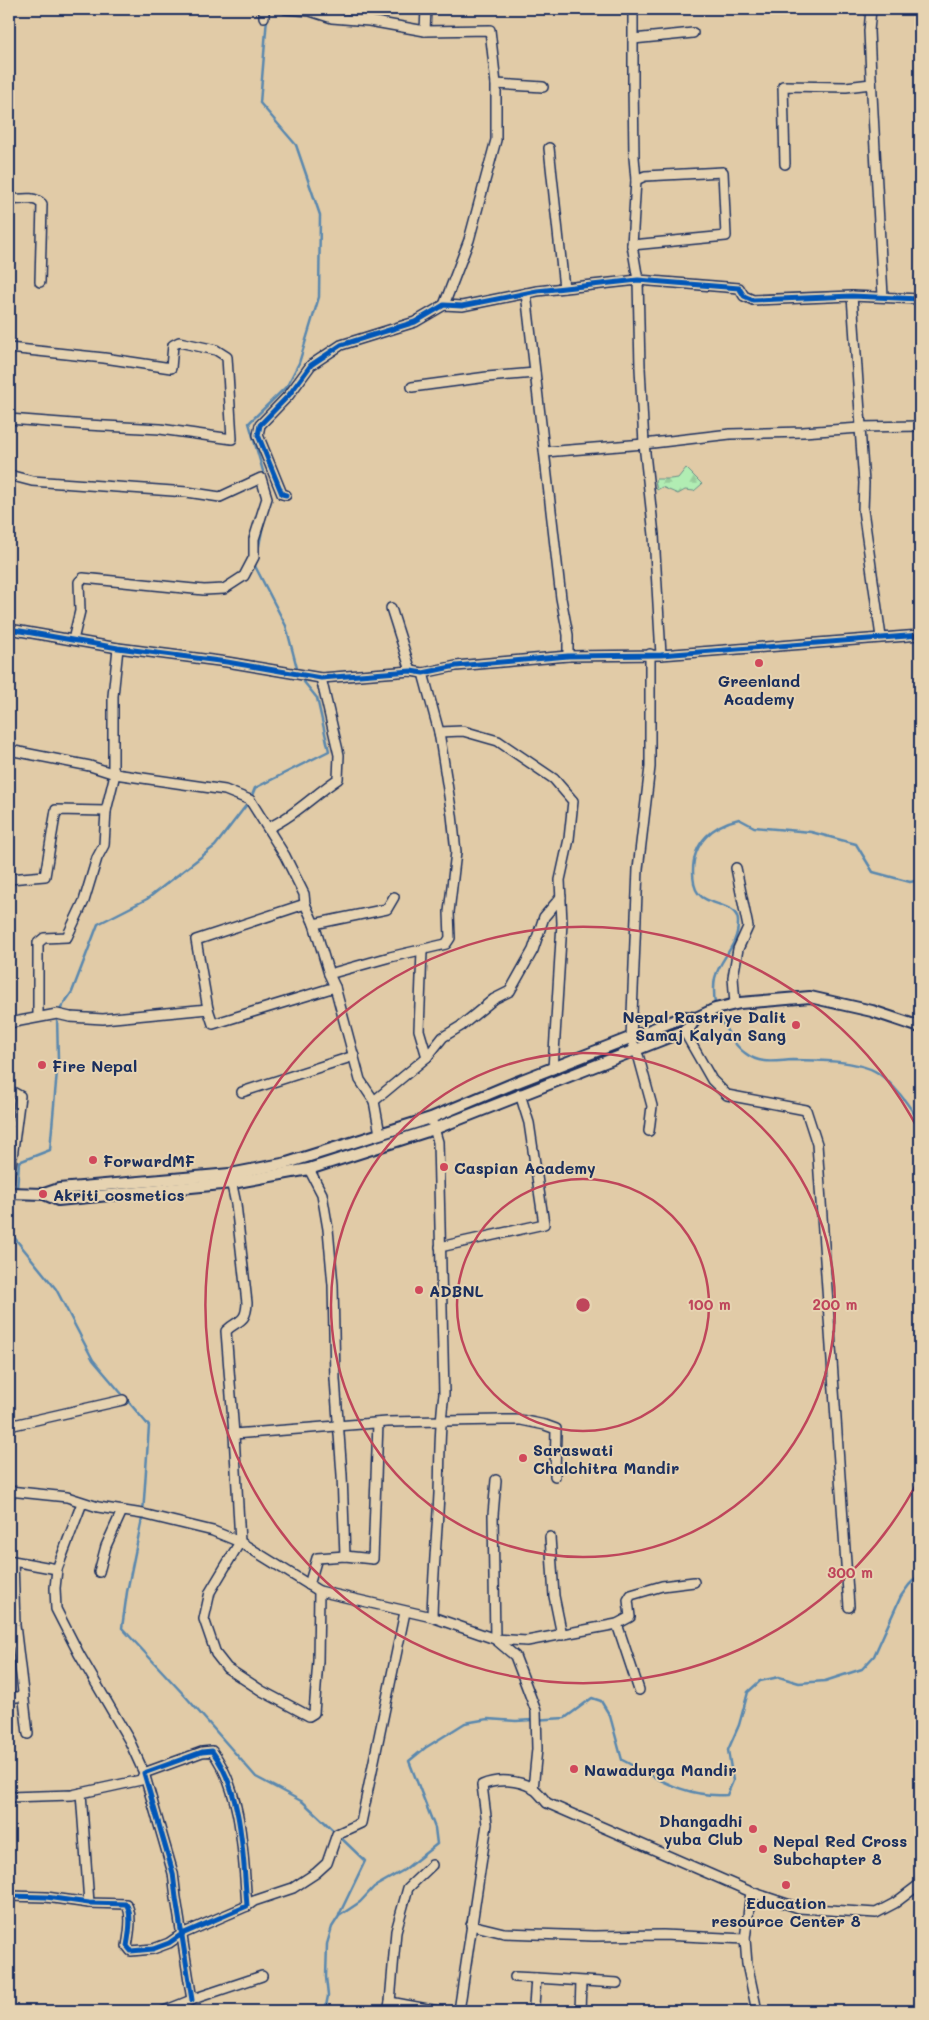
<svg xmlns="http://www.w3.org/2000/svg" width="929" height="2020" font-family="Mali,sans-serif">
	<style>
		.forest { fill: url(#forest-firs); stroke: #668e88 }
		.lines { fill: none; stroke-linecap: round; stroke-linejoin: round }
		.stream { stroke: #5a88ae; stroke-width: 2.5 }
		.minor-casing { stroke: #1b2f5e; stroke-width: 12 }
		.major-casing { stroke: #1b2f5e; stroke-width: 14 }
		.minor { stroke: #e6d3b1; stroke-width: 9 }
		.major { stroke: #e6d3b1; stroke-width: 10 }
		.cycleway-casing { stroke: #e6d3b1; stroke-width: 8 }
		.cycleway { stroke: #0057b8; stroke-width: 5 }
		.ring { fill: none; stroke: #bf465b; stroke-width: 2.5 }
		.poi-dot { fill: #d1495b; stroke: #e6d3b1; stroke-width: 2 }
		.labels { text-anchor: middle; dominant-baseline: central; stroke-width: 4; stroke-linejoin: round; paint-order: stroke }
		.poi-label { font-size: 16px; font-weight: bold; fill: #1b2f5e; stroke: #e6d3b1; text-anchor: start }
		.centre { fill: #bf465b; stroke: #e6d3b1; stroke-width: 2.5 }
		.ring-label { font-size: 15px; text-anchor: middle; font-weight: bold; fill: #bf465b; stroke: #e6d3b1; stroke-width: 4; stroke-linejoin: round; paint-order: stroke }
	</style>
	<defs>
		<pattern id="forest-firs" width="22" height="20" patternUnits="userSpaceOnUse" patternTransform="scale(1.25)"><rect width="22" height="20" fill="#b1edb3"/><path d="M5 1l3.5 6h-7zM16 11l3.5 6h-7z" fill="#98cc9c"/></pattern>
	</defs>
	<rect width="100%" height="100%" fill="#e1cba7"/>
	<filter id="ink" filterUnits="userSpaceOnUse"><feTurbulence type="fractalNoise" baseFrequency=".02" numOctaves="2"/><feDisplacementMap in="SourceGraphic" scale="10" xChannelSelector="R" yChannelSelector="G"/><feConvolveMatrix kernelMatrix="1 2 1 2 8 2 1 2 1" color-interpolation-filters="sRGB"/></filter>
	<g filter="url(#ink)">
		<polygon class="forest" points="686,468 702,484 694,491 685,490 678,494 662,487 657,490 655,481 656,479 670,479 678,478"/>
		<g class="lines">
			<g class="stream">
				<polyline points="265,478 249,423 287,386 299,363 319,297 320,215 296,145 260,103 267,18"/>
				<polyline points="258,551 263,525"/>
				<polyline points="256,562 255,566 286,626 298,672"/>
				<polyline points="251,798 255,788 329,751 317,698 300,677"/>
				<path d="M 715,1005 C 714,996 713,987 715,978 C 720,958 738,947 738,923 C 739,902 708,907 698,893 C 694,888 693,877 693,871 C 693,842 713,825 739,819 L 754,827 L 811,832 L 856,844 L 873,872 L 910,882 L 920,880"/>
				<polyline points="59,1011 72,992 98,924 147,899 215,846 248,803"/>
				<path d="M 717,1013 C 725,1026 732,1044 745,1053 C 760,1065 775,1061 792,1060 C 815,1060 858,1060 878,1073 C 895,1085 909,1106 920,1122"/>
				<polyline points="17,1190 19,1162 50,1150 58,1060 57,1016"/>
				<polyline points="9,1225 16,1195"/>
				<polyline points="9,1231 56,1289 93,1360 149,1426 143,1514 127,1592 122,1628 186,1697 256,1777 303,1802 335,1832"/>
				<polyline points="339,1836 365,1861 339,1915"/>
				<path d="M 325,2011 L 328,1996 L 326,1977 L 327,1944 L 332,1927 L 339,1916 L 360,1902 L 374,1887 L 404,1870 L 437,1844 L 435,1828 L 409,1761 L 425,1748 L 465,1723 L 488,1719 L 516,1721 L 565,1718 L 592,1698 L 601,1701 L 610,1716 L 622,1760 C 657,1778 685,1798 727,1795 L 733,1781 L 728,1750 L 739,1725 L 748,1692 L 760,1681 L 779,1677 L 799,1683 L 825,1681 L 862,1669 L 874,1656 L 901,1596 L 909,1585 L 920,1574"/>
			</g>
			<defs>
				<g id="minor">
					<polyline points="264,9 264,17"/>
					<polyline points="286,9 310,11 332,18 369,21 425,31"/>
					<polyline points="426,9 425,31 490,30 496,84 496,140 469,240 444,305"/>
					<polyline points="633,9 633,84 634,157 636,180 632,245 638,280 640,368 644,444 654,535 661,655"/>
					<polyline points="871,9 869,31 871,76 883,296"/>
					<polyline points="633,39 693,33"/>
					<polyline points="496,84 543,87"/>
					<polyline points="549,148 564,288"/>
					<polyline points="785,164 783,86 846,87 871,84"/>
					<path d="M 9,200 C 20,200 33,195 42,204 L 40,282"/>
					<polyline points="632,245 726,236 723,172 645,176 636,180"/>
					<polyline points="526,293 561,598 568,635 568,656"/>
					<polyline points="852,296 861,427 860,428 864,483 863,510 881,637"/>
					<polyline points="9,348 104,358 171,368 173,345 179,342 216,350 227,357 232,439 160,429 87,425 9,419"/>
					<polyline points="412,387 487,377 535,373"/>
					<polyline points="861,427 920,426"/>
					<polyline points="545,452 644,444 730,434 803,432 860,428"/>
					<polyline points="9,475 32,481 187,492 220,497 261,478 267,498 254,539 254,557 244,576 224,589 204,590 83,578 79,582 80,611 73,640"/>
					<polyline points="286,495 282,494 258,435 260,425 289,395 311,365 341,345 415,322 444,305 462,306 537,291 638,280 739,288 744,296 753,300 852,296 920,299"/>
					<polyline points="391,608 411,671"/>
					<polyline points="9,629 118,648 227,662 321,678 411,671 423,673 456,666 568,656 661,655 920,635"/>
					<polyline points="439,732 463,731 498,741 554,779 573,801 569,839 560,880 562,923 553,1069"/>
					<polyline points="9,750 90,766 115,774 225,790 250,800 285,856 304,894 305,904 314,924 329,974 335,987 360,1080 374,1101 380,1134"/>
					<path d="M 268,828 C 294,816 314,795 338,779 L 339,755 L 321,678"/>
					<polyline points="9,879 45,876 56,810 106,811 115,774 113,768 113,696 118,648"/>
					<polyline points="314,924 387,909 394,897"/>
					<polyline points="422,951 419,1030 427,1057"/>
					<polyline points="329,974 390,957 446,944 450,938 449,912 456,852 452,815 439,732 423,673"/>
					<polyline points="735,1004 733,977 738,949 748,927 736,868"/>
					<polyline points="208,1009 196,940 305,904"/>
					<polyline points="38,1017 38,943 44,938 67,937 84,901 97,858 104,845 106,811"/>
					<polyline points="9,1023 57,1014 70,1017 103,1019 208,1009 213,1024 335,987"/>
					<polyline points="684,1031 712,1080 727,1095 806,1110 817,1144 849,1607"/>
					<polyline points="9,1090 20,1096 9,1181"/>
					<polyline points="242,1092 354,1056"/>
					<polyline points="374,1101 427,1057 443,1037 461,1026 494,999 510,991 533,950 544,917 561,897"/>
					<path d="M 431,1118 L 438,1142 L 444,1394 C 439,1427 440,1460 439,1494 C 437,1535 433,1575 432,1617"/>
					<polyline points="649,1131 652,1106 639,1058 631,1038 638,869 650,767 650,654"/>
					<polyline points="309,1169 322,1194 328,1229 333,1285 335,1379 342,1475 345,1556"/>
					<path d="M 230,1176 L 236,1204 L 247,1303 C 246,1324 238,1319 226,1331 L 234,1434 L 387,1422 L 503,1420 L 521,1420 L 545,1425 L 556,1429 L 555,1476"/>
					<polyline points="440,1247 544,1224 529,1123 520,1094"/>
					<polyline points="9,1426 123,1400"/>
					<polyline points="234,1434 240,1542 210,1592 204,1619 216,1654 227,1668 262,1691 309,1716 314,1713 318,1661 319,1591"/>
					<polyline points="496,1480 493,1515 495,1639 527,1641 617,1624 630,1617 628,1600 631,1595 662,1586 694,1582"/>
					<polyline points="9,1491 67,1497 98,1507 143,1514 213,1531 240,1542 319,1591 432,1617 495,1639 515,1656 536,1711 537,1749 533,1789"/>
					<polyline points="550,1537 554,1596 562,1635"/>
					<polyline points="9,1561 13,1561 15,1625 28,1734"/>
					<polyline points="13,1561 57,1569"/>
					<polyline points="99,1572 106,1546 122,1511"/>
					<polyline points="309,1585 317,1558 345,1556 373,1559 378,1423"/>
					<polyline points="617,1624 639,1690"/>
					<polyline points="9,1698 24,1696"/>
					<polyline points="81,1793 89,1903"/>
					<polyline points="9,1797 72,1795 141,1780 144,1773 129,1740 79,1654 56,1609 55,1588 57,1569 82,1503"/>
					<polyline points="751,1892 799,1908 876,1913 895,1903 920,1884"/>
					<path d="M 9,1896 L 46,1897 L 89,1903 L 126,1904 C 133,1913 129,1935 127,1946 L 131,1951 L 153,1949 L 169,1943 L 182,1934 L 247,1906 C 243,1857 243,1792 212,1751 L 202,1752 L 144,1773 L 173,1873 L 176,1898 L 192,2000"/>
					<polyline points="247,1906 254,1901 293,1888 316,1873 327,1863 337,1834 361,1823 405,1612"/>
					<polyline points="471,1925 504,1933 594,1936 663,1935 745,1939"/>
					<polyline points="515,1977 536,1978"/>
					<polyline points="390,2002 396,1931 408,1888 432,1865"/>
					<polyline points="534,2005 536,1978 617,1983"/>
					<polyline points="164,2011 199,1997 262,1976"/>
					<polyline points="388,2011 390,2002 438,2011"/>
					<path d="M 459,2011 L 487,1824 L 482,1785 C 498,1778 518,1780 533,1788 C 538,1792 543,1798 547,1803 L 751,1892 L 745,1939 L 747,1964 L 757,2011"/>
					<polyline points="580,2011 581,1982"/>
				</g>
				<g id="major">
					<polyline points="9,1193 44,1194 59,1189 230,1174 287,1163 431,1118 517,1082 676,1020 685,1017 696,1018"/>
					<polyline points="44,1194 58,1200 232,1183 309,1169 434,1129 684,1031 690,1027 696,1018 715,1009 740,1003 810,997 872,1011 920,1027"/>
				</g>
			</defs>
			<use href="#minor" class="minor-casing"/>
			<use href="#major" class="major-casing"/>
			<use href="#minor" class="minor"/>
			<use href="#major" class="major"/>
			<defs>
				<g id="cycleway">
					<polyline points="286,495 282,494 258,435 260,425 289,395 311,365 341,345 415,322 444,305 462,306 537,291 638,280 739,288 744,296 753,300 852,296 920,299"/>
					<polyline points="9,629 118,648 227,662 321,678 411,671 423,673 456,666 568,656 661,655 920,635"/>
					<path d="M 9,1896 L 46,1897 L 89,1903 L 126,1904 C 133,1913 129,1935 127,1946 L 131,1951 L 153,1949 L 169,1943 L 182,1934 L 247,1906 C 243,1857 243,1792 212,1751 L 202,1752 L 144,1773 L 173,1873 L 176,1898 L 192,2000"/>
				</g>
			</defs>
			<use href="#cycleway" class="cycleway-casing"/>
			<use href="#cycleway" class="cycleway"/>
		</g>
	</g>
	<g class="ring">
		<circle cx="583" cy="1305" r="126"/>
		<circle cx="583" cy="1305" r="252"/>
		<path d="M920 1477A378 378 0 1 1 920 1133"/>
	</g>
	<g class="poi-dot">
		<circle cx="759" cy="663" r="5"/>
		<circle cx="796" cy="1025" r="5"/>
		<circle cx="42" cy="1065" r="5"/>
		<circle cx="93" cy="1160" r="5"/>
		<circle cx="444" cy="1167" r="5"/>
		<circle cx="43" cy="1194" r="5"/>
		<circle cx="419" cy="1290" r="5"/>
		<circle cx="523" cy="1458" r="5"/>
		<circle cx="574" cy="1769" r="5"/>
		<circle cx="753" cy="1829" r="5"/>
		<circle cx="763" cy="1849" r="5"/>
		<circle cx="786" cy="1885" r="5"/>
	</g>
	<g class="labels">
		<g class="poi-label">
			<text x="759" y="680" text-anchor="middle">Greenland<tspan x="759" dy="18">Academy</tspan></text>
			<text x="786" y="1016" text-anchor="end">Nepal Rastriye Dalit<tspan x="786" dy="18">Samaj Kalyan Sang</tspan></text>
			<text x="52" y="1065">Fire Nepal</text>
			<text x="103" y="1160">ForwardMF</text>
			<text x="454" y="1167">Caspian Academy</text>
			<text x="53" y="1194">Akriti cosmetics</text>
			<text x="429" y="1290">ADBNL</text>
			<text x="533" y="1449">Saraswati<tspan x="533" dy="18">Chalchitra Mandir</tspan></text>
			<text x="584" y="1769">Nawadurga Mandir</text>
			<text x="743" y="1820" text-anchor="end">Dhangadhi<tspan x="743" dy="18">yuba Club</tspan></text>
			<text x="773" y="1840">Nepal Red Cross<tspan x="773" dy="18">Subchapter 8</tspan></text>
			<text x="786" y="1902" text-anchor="middle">Education<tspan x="786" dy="18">resource Center 8</tspan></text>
		</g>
	</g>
	<circle cx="583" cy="1305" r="8" class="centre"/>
	<g class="ring-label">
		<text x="709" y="1310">100 m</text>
		<text x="835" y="1310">200 m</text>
		<text x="850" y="1578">300 m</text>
	</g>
	<rect width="929" height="2020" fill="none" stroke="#e6d3b1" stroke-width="30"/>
	<rect x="15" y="15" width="899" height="1990" fill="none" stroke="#1b2f5e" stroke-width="2" filter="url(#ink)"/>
</svg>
